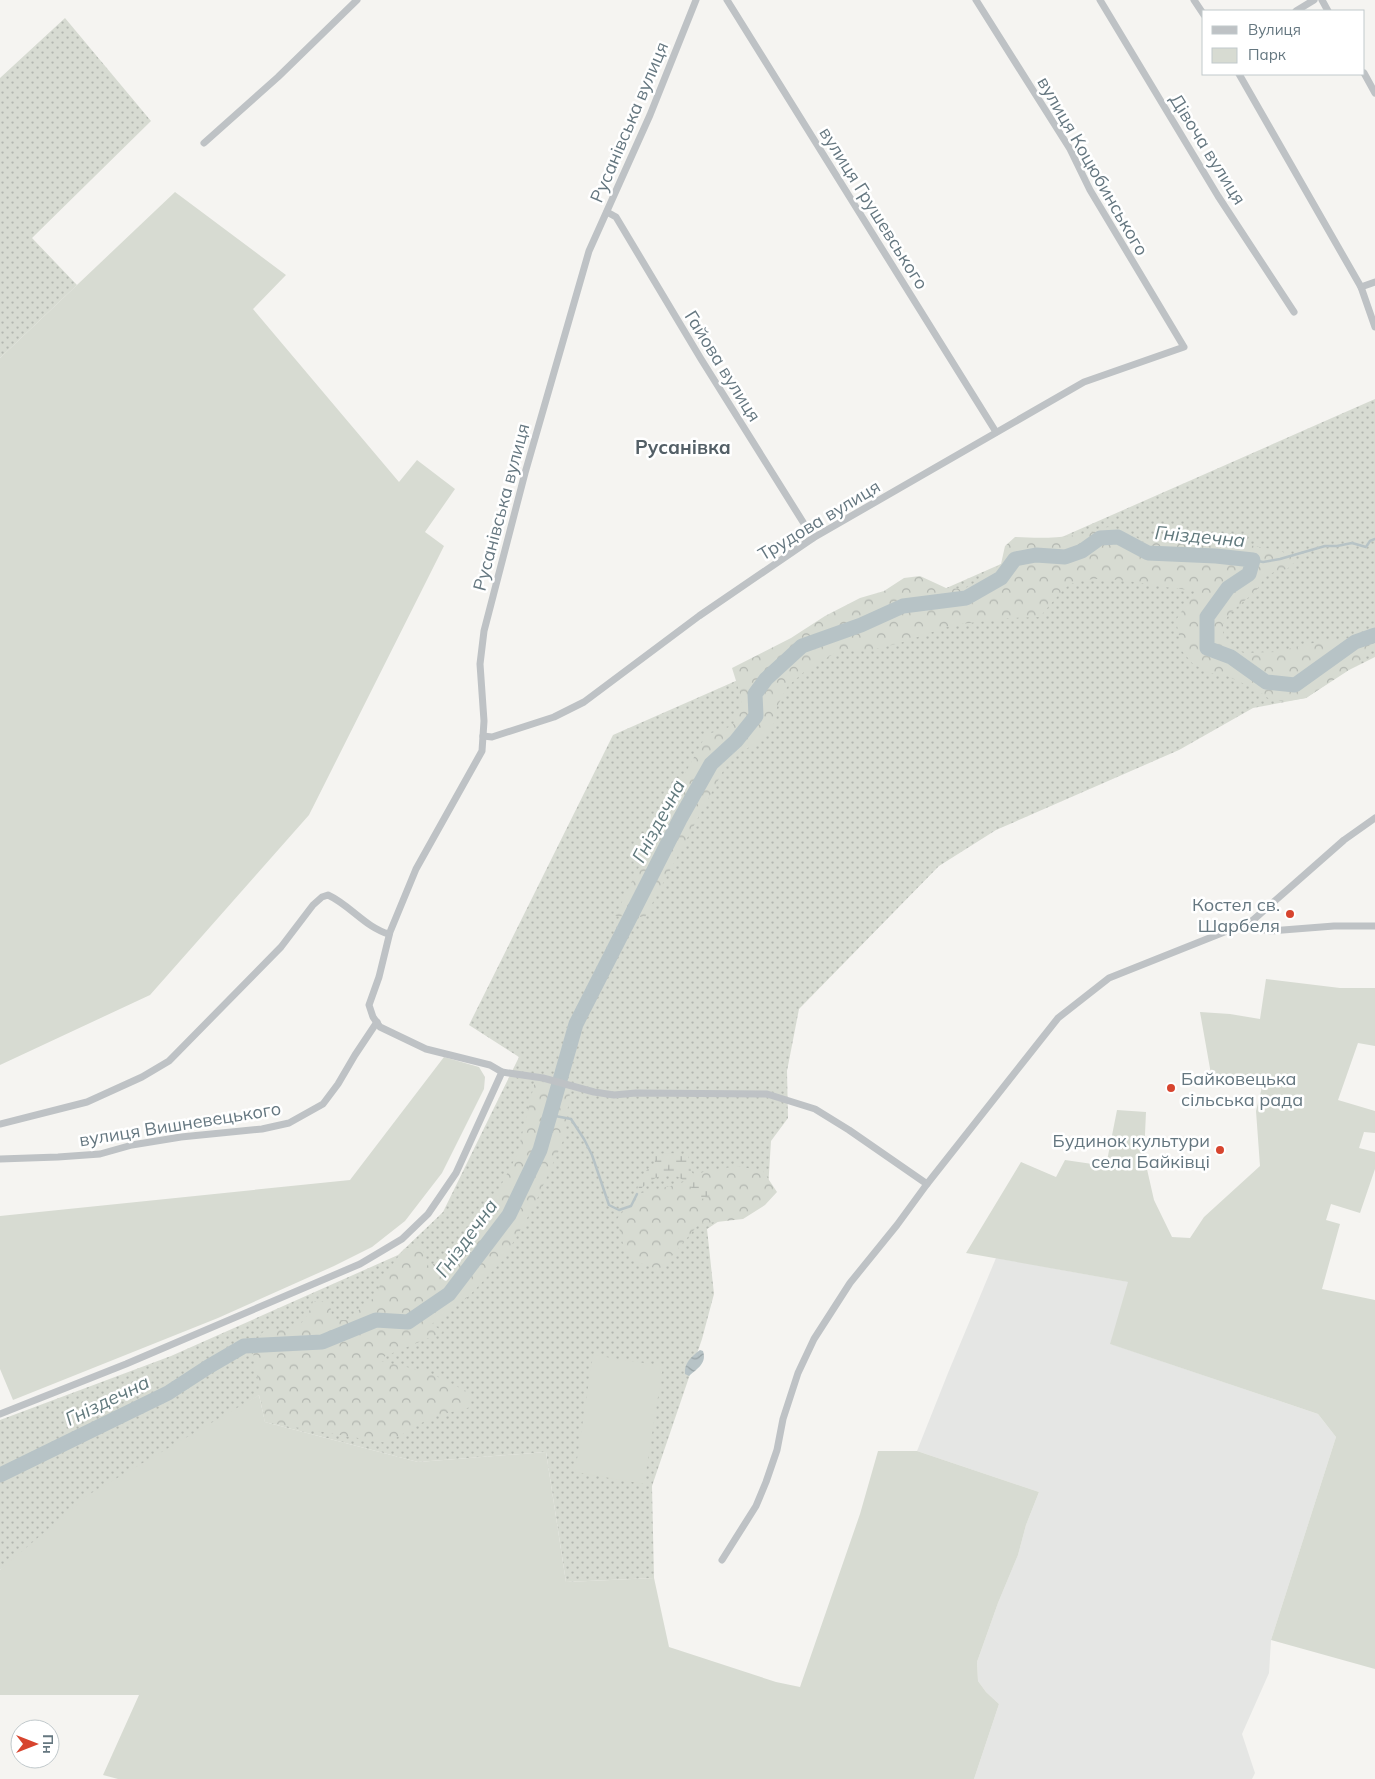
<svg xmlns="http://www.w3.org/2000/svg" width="1375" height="1779" font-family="Mulish,sans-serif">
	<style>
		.built { fill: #e5e6e4 }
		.grass { fill: url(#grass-dots) }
		.forest { fill: url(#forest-crowns) }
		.wetland { fill: url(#wetland-marsh) }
		.green { fill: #d7dbd2 }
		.water { fill: url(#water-waves) }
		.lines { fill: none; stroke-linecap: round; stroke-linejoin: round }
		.stream { stroke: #b7c3c6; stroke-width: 2.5 }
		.river { stroke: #b7c3c6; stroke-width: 15 }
		.minor { stroke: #bec2c5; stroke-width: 7 }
		.poi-dot { fill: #d7442e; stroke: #fff; stroke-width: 2 }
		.labels { text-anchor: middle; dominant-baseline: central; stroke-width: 5; stroke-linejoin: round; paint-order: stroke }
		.street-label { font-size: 18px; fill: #657780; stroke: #fff }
		.poi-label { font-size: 18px; fill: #657780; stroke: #fff; text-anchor: end }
		.neighbourhood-label { font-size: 19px; font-weight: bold; fill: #535f66; stroke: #fff }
		.water-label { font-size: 19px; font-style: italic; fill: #61797d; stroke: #fff }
	</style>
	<defs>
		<pattern id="grass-dots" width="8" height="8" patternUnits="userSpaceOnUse" patternTransform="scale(1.25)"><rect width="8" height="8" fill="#d7dbd2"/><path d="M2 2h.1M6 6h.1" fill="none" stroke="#b2b6b0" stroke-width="1.8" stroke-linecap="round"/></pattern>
		<pattern id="forest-crowns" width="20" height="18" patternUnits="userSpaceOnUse" patternTransform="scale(1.25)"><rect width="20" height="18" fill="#d7dbd2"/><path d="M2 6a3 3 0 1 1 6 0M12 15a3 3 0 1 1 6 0" fill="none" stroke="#b2b6b0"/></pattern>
		<pattern id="wetland-marsh" width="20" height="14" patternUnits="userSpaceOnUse" patternTransform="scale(1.25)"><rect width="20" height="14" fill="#d7dbd2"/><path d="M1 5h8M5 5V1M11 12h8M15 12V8" fill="none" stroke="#b2b6b0"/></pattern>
		<pattern id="water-waves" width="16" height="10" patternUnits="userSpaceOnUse" patternTransform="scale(1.25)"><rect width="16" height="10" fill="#b7c3c6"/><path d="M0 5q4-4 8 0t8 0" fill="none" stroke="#98a3a6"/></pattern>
	</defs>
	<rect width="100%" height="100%" fill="#f5f4f1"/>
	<polygon class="built" points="996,1258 1129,1282 1111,1344 1318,1414 1336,1437 1271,1640 1269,1673 1242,1734 1255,1773 1252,1779 974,1779 999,1704 986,1692 978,1681 977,1662 998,1603 1018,1555 1026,1525 1039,1492 917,1451 948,1373"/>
	<g class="grass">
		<polygon points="65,18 151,121 32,238 77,285 0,358 0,78"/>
		<polygon points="1375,399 1375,657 1343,673 1306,698 1253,708 1179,750 996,830 939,866 799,1009 787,1071 788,1118 771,1141 768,1189 707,1229 714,1294 702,1339 652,1486 654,1578 566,1582 546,1452 418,1462 265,1422 259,1395 0,1570 0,1420 171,1356 398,1255 443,1212 519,1057 469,1025 613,735"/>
	</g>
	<g class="forest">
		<path d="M 1108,527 L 1129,532 L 1143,542 L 1170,538 L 1232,542 L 1281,551 L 1297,560 L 1287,569 L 1276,571 L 1265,577 L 1256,591 L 1230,613 L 1223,624 L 1223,637 L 1232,648 L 1244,653 L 1275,652 L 1322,641 L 1346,639 L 1370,630 L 1369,653 L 1346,672 L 1306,698 L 1287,701 L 1272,701 L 1257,690 L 1227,676 L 1210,673 L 1193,664 L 1182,651 L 1176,620 L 1196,590 C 1161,590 1104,570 1071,584 C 1064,587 1046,610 1040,617 L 1010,618 L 953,625 L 900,643 L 868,651 L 843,648 L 804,672 L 787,687 L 777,707 L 776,721 L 755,744 L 730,758 L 645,917 L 615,916 L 687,770 L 706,735 L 733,725 L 742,700 L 732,668 L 791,638 L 825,616 L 860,598 L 884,591 L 904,578 L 920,576 L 946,588 L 964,589 L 979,580 L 1001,564 L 1005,546 L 1015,537 C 1049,539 1075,538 1108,527 Z"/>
		<path d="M 535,1081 L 571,1086 L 563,1141 L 533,1208 L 503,1260 L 469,1296 L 432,1324 L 443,1332 L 376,1360 L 428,1372 L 470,1393 L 471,1407 L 432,1417 L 387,1443 L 265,1422 L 252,1346 L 263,1332 C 291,1328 304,1332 313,1301 L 329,1301 L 333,1320 L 347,1320 L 377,1295 L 382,1278 L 404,1249 L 421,1244 L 429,1268 L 482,1221 L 517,1155 Z"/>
		<polygon points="737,1166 763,1171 777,1192 765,1205 743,1219 699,1224 660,1270 634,1261 624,1248 617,1219 637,1194 679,1184 703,1172"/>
	</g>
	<path class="wetland" d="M 654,1148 L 658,1154 C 668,1153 679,1153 688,1155 L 691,1171 L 710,1195 L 703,1199 C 688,1186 675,1164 654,1179 C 647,1184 642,1186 637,1194 C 637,1180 644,1171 655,1163 Z"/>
	<g class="green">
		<polygon points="175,192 286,275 253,309 399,482 417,460 455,489 425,532 444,546 309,815 150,995 0,1065 0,358"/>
		<polygon points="1266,979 1340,988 1375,988 1375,1046 1358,1043 1338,1100 1375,1111 1375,1133 1364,1132 1359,1148 1375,1152 1375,1169 1360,1213 1331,1204 1326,1220 1340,1224 1322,1289 1375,1300 1375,1669 1271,1640 1336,1437 1318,1414 1110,1344 1128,1282 966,1253 1021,1162 1056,1177 1065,1160 1106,1166 1117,1110 1146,1112 1144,1156 1154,1200 1172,1237 1190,1238 1204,1217 1260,1166 1256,1111 1263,1083 1211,1074 1200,1012 1230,1014 1260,1019"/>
		<polygon points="444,1057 479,1067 485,1077 484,1089 442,1173 405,1221 372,1247 334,1266 218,1318 13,1400 0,1369 0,1216 350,1180"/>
		<polygon points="593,1355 663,1366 644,1484 575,1472"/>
		<polygon points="259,1395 265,1422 418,1462 546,1452 566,1582 654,1578 669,1647 776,1682 800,1687 860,1514 878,1451 917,1451 1039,1492 1026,1525 1018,1555 998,1603 977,1662 978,1681 986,1692 999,1704 974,1779 118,1779 103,1775 139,1695 0,1695 0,1570 88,1495"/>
	</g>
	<path class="water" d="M 700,1350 L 703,1351 C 707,1363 698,1368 689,1376 L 685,1374 C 684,1363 691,1357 700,1350 Z"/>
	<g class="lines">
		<g class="stream">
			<polyline points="1253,560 1263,562 1280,559 1325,546 1337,546 1352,543 1366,547 1370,541 1375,539"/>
			<polyline points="550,1115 571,1119 584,1139 592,1155 609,1205 619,1210 631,1206 637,1194"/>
		</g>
		<polyline class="river" points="0,1475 168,1393 208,1367 244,1346 322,1342 376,1320 408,1322 449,1294 509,1215 540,1150 576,1024 680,819 711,764 736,741 756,716 755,694 766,679 802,646 861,625 903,606 966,598 1001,578 1015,559 1036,555 1065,557 1082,551 1100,538 1118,537 1148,553 1216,556 1253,560 1249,574 1228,588 1207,617 1207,648 1231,657 1266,682 1295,685 1355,642 1375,635"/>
		<g class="minor">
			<polyline points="696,0 650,115 589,251 525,473 484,631 480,664 484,721 482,751 416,869 390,932 379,977 369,1005 373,1017 380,1027 426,1049 490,1065 502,1072 543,1078 594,1092 614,1095 636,1093 767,1094 815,1109 849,1130 927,1184"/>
			<polyline points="727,0 996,432"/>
			<polyline points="1100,0 1218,196 1294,312"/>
			<polyline points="1194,0 1204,15"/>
			<polyline points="1322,0 1328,11"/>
			<polyline points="1296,11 1314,0"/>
			<polyline points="1364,73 1375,93"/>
			<polyline points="1239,74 1361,287 1375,327"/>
			<polyline points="204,143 278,77 357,0"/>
			<polyline points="607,212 616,217 701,359 813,538"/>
			<polyline points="1361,287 1375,282"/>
			<polyline points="483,736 492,737 554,717 584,702 699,616 813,538 1084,382 1184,347 1090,190 1070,149 976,0"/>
			<polyline points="1252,921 1257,928 1270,931 1334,926 1375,926"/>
			<path d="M 0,1124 L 87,1102 L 142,1077 L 169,1061 L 281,947 L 313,905 L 322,897 L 328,895 C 350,905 366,928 389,934"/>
			<polyline points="0,1159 58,1157 100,1154 132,1145 181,1137 262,1129 289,1123 323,1104 338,1084 355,1055 377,1022"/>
			<polyline points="0,1414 126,1364 360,1264 402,1239 428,1214 456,1173 502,1072"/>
			<polyline points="722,1560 756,1506 766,1482 777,1450 783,1419 798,1373 814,1339 850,1283 897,1225 927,1184 1058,1018 1109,978 1252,921 1344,840 1375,818"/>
		</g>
	</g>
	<g class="poi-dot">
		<circle cx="1290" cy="914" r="5"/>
		<circle cx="1171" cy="1088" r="5"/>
		<circle cx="1220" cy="1150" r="5"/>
	</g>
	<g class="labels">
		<g class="street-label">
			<text transform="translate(629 122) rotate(-67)">Русанівська вулиця</text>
			<text transform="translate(1208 149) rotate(58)">Дівоча вулиця</text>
			<text transform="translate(1093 166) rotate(60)">вулиця Коцюбинського</text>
			<text transform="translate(874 208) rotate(58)">вулиця Грушевського</text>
			<text transform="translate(723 366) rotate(58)">Гайова вулиця</text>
			<text transform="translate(501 507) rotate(-75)">Русанівська вулиця</text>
			<text transform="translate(819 520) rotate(-31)">Трудова вулиця</text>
			<text transform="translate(180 1124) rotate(-9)">вулиця Вишневецького</text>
		</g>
		<g class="poi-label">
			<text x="1280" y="904">Костел св.<tspan x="1280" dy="21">Шарбеля</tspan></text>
			<text x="1181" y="1078" text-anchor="start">Байковецька<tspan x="1181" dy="21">сільська рада</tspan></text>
			<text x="1210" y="1140">Будинок культури<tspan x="1210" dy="21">села Байківці</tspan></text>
		</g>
		<g class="neighbourhood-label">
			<text x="683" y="447">Русанівка</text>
		</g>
		<g class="water-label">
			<text transform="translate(1200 536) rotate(5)">Гніздечна</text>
			<text transform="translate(658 821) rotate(-62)">Гніздечна</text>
			<text transform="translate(466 1238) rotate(-54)">Гніздечна</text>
			<text transform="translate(107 1400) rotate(-26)">Гніздечна</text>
		</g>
	</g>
	<rect x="1202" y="10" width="162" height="65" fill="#ffffff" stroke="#c1c9cc"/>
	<rect x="1212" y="26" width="25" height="8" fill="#bec2c5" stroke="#c1c9cc"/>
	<text x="1248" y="35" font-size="15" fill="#657780">Вулиця</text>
	<rect x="1212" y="48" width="25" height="15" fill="#d7dbd2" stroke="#c1c9cc"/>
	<text x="1248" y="60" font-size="15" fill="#657780">Парк</text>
	<g transform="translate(35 1744) rotate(90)"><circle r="24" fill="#ffffff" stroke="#c1c9cc"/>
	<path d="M0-4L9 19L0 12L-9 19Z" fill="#d7442e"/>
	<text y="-8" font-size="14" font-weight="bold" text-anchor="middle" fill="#657780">Пн</text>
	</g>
</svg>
